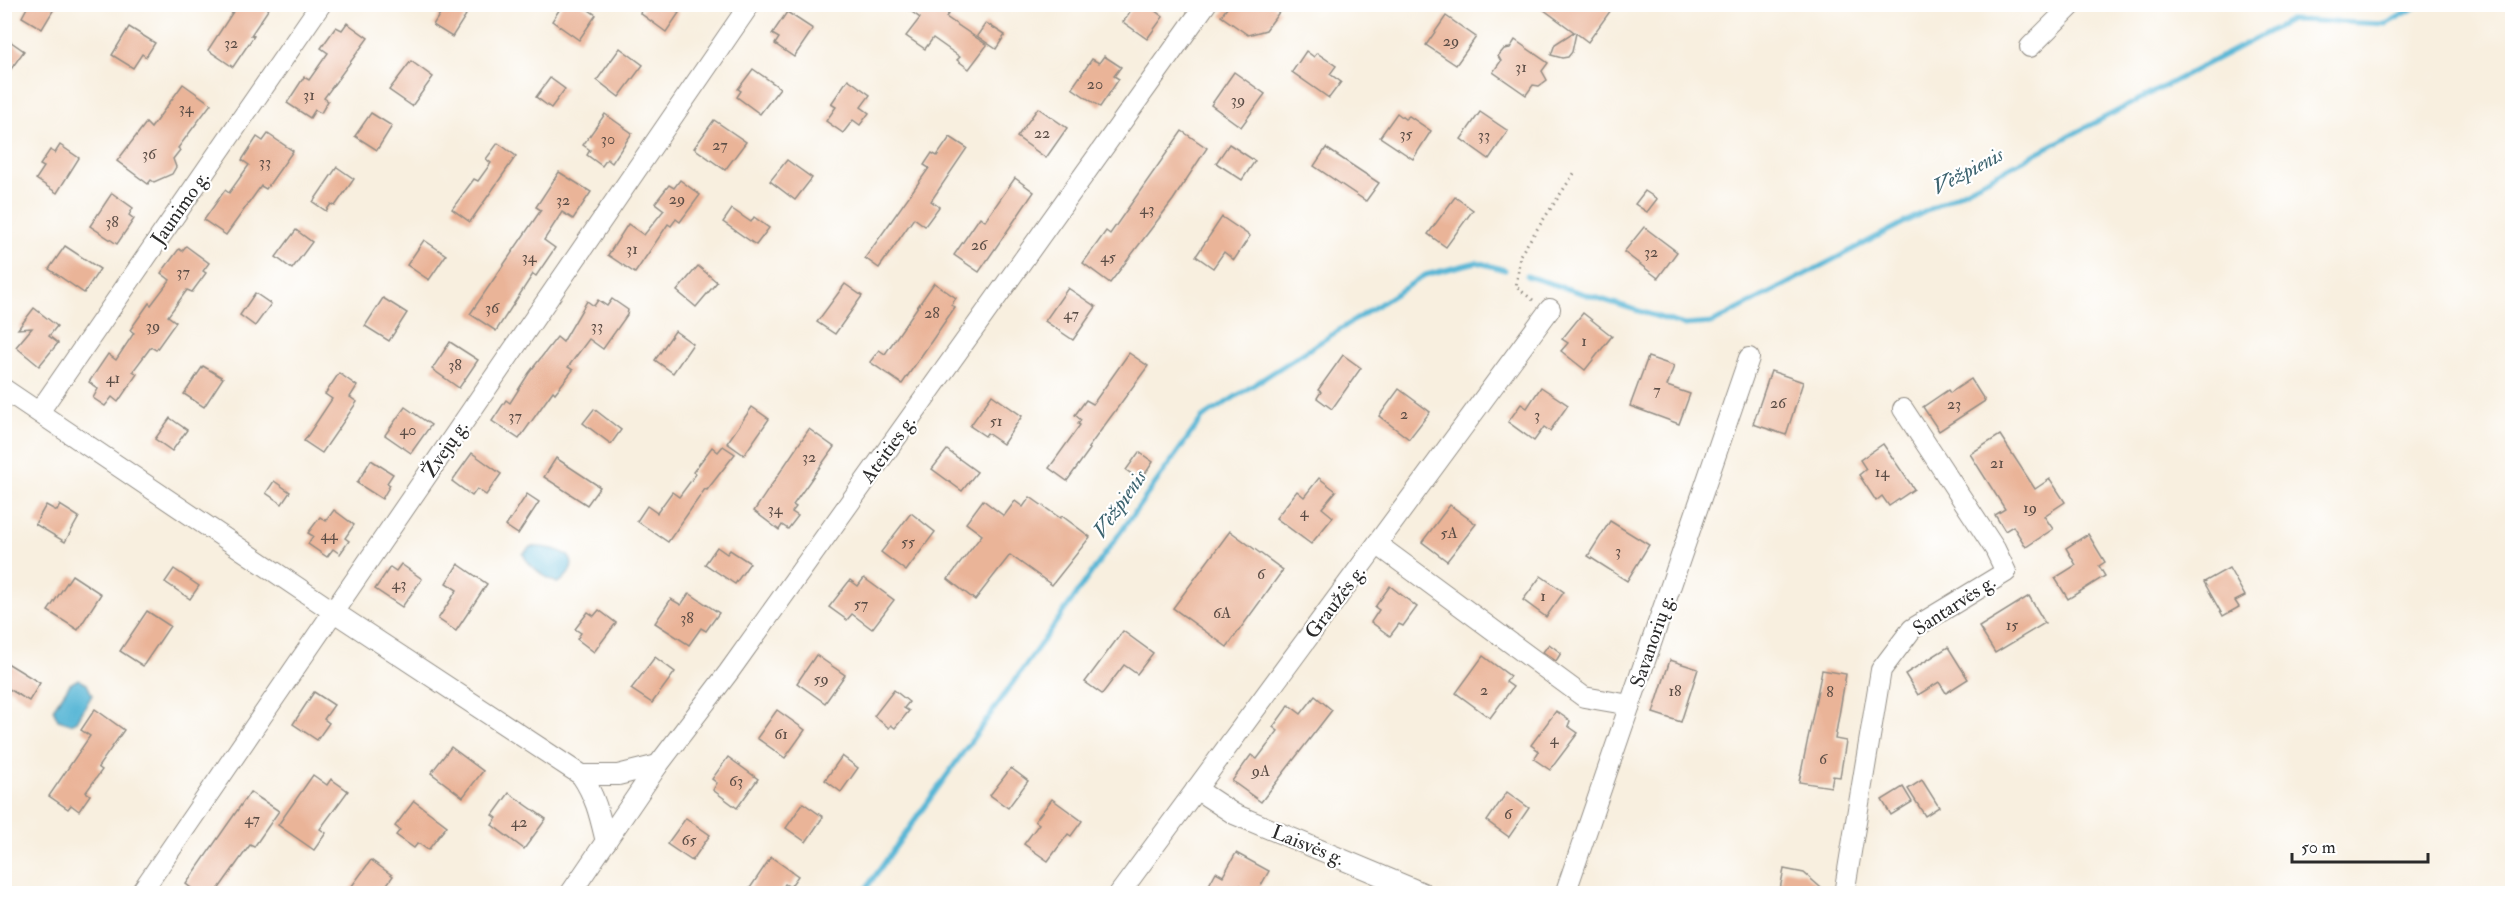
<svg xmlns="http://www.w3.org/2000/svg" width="2517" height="898" font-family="'IM FELL Double Pica',serif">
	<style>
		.water { fill: #56b6d5; stroke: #407080; stroke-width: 1.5 }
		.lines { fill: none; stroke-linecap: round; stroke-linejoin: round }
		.stream { stroke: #56b6d5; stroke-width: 5 }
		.building { fill: #eab498 }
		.minor-casing { stroke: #928d85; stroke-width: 22 }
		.path { stroke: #928d85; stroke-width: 3; stroke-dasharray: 1.5 4.5; stroke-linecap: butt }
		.minor { stroke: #fff; stroke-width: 20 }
		.labels { text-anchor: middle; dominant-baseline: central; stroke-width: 4.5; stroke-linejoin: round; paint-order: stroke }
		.number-label { font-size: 16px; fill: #5b4d46 }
		.street-label { font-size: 20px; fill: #2b2b2b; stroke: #fff }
		.water-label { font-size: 21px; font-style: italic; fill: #3c636f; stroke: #fff }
	</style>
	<rect width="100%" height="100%" fill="#fff"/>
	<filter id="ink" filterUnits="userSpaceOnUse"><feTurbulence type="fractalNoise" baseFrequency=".0167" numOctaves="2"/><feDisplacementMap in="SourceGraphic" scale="12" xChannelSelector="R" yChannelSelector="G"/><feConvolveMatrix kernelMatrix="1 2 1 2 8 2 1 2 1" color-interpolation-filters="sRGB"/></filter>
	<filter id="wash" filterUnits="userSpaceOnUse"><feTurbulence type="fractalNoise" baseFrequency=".008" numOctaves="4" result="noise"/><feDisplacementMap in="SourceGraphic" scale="24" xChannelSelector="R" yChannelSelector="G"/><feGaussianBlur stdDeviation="1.35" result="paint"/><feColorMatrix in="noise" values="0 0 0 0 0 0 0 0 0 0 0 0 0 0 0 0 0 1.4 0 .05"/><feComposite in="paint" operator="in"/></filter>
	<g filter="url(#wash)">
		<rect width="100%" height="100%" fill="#f8efdf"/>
		<g class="water">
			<path d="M 530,547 C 545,546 584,551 568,574 C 565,578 563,581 557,583 C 545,577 529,567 523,554 Z"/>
			<polygon points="78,679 87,684 92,695 77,721 71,724 58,720 53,709 70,684"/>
		</g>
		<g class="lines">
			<g class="stream">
				<polyline points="1527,276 1684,325 1712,323 2291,20 2386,24 2421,4"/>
				<polyline points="862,894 1202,418 1425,275 1477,262 1505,270"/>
			</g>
		</g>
		<g id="blocks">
			<g class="building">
				<polygon points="29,4 57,4 42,29 22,17"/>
				<polygon points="238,4 272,4 251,35 254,36 233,67 208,50"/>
				<polygon points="446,4 450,4 466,15 452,37 433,25"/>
				<polygon points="563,4 580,4 596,15 579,40 552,21"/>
				<polygon points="647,4 668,4 679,13 666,32 640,13"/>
				<polygon points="901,4 955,4 946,17 987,45 969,69 957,60 960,57 933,38 925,49 906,36 920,18"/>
				<polygon points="1135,4 1146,4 1163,17 1147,39 1123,22"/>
				<polygon points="1230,4 1271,4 1280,11 1266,30 1248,35 1221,16"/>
				<polygon points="1536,4 1603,4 1611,10 1588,42 1576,33 1572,52 1568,57 1562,58 1551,55 1555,44 1574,32"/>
				<polygon points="787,12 813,29 794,57 775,44 779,38 772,34"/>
				<polygon points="1446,16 1476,37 1456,65 1426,45"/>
				<polygon points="347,23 368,38 324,98 328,101 321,113 315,110 310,118 287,103 304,77 309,80 328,53 321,48 336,27 342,30"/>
				<polygon points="986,23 1005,35 996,49 977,36"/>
				<polygon points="129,27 155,43 146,57 142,54 133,68 112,55"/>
				<polygon points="4,37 24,51 4,79"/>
				<polygon points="1515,40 1548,63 1542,71 1547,80 1539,86 1533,85 1526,95 1493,72 1501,61 1498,56 1504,49 1510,48"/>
				<polygon points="620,48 643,65 619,97 597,80"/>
				<polygon points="1306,51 1314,57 1317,53 1336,66 1330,74 1341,82 1329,98 1292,72"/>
				<polygon points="1104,56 1121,67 1114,76 1119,79 1100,107 1072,88 1092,59 1099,63"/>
				<polygon points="411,61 433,77 412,106 389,90"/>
				<polygon points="753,69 780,88 760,114 737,97 741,91 738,89"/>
				<polygon points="1234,72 1265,94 1241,127 1211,105"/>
				<polygon points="550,78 565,89 551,108 536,97"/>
				<polygon points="848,79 870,95 861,107 869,113 860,125 853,120 843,133 826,121 836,107 831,104"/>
				<polygon points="183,84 211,104 178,148 180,150 173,159 176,167 172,174 154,182 151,180 148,184 117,161 146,123 151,128"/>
				<polygon points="1038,108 1067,128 1046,158 1017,137"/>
				<polygon points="1480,112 1508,131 1489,159 1461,139"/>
				<polygon points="371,113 392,126 377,150 355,136"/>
				<polygon points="1397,113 1405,119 1409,116 1431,131 1413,159 1380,137"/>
				<polygon points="605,114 632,133 612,163 607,159 602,166 587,155 590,150 583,145"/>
				<polygon points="714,120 746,142 725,170 694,148"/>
				<polygon points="1182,131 1207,148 1173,200 1110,283 1083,263 1106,231 1110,234"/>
				<polygon points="268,134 293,151 266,189 261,186 226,235 204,220 225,190 229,193 249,165 242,160 257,137 263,141"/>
				<polygon points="950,137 967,148 931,201 939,207 925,226 914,218 879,268 865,258 929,168 924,165 932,153 937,156"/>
				<polygon points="498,143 516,156 470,222 452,209 474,179 478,181 491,163 486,159"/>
				<polygon points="1229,144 1255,161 1242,180 1216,163"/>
				<polygon points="60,145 79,158 57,193 36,179 44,167 40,165 50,150 55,153"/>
				<polygon points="1326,148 1379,183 1366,201 1314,166"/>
				<polygon points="787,160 812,178 795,200 770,181"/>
				<polygon points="337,167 354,179 335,206 331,204 326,211 313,202"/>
				<polygon points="559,172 591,192 573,219 562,212 544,240 555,248 536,276 533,274 496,331 470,314 541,210 536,207"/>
				<polygon points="1015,178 1034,192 979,272 954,255 980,217 985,221"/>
				<polygon points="680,180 700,195 680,222 676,219 671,226 668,224 635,273 608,255 628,224 644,235 664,210 655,203 669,185 674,188"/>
				<polygon points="1645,191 1657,199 1647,212 1635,204"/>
				<polygon points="112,193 133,208 129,215 134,219 117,244 90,226"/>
				<polygon points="1455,197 1473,210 1446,247 1428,234"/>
				<polygon points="732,209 751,222 754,217 769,228 756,245 723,222"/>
				<polygon points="1222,217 1250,236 1234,260 1224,252 1213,268 1196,256"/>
				<polygon points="1644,227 1677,252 1658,278 1624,252"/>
				<polygon points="296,230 312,242 292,269 276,257"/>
				<polygon points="424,240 446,255 429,280 407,265"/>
				<polygon points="65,246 100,269 84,293 49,269"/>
				<polygon points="186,246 209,263 203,271 206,273 192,292 187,290 168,316 176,322 156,350 151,347 133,371 137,374 118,402 112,397 105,406 93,398 98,389 89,382 108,354 116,360 134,333 130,330 149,303 151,305 170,280 161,273 179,249 182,251"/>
				<polygon points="698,266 717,282 696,307 677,291"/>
				<polygon points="934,283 956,298 951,305 955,307 902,384 870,362 879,350 885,354"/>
				<polygon points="845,284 862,296 835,334 817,322"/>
				<polygon points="1068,288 1096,307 1073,340 1045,321"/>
				<polygon points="255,293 271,304 255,326 240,315"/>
				<polygon points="383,298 407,313 389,341 365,326"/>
				<polygon points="612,299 628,310 627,315 603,349 589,339 568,367 573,370 555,393 553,391 519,439 492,421 506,400 510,403 529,373 557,337 563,342 587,301 594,306 598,300 607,306"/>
				<polygon points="34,308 57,326 49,336 58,343 39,366 16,347 32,328 18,329"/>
				<polygon points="1583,313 1612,336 1585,370 1561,351 1568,343 1562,339"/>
				<polygon points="675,331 693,344 673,373 655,360"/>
				<polygon points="450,342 478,360 459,388 432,369"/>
				<polygon points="1129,353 1148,366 1088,448 1090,449 1067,481 1049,468 1080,425 1078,424 1081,420 1075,415 1086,400 1093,404"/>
				<polygon points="1343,355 1361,368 1332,409 1317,398 1321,392 1318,390"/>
				<polygon points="1648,357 1674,366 1667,386 1690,394 1679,424 1630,406"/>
				<polygon points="203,366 223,378 204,407 184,394"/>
				<polygon points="1771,371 1803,382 1786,435 1753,424"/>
				<polygon points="339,373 357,386 350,397 357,402 322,453 304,441 332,399 325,394"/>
				<polygon points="1971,379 1985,401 1939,431 1923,407 1948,390 1950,393"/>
				<polygon points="1541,387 1568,405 1550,431 1544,427 1534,441 1508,422 1521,404 1527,408"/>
				<polygon points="1399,389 1430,412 1409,439 1379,416"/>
				<polygon points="992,395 1022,416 1003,444 987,433 985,436 970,426"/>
				<polygon points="405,407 431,425 411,453 385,435"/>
				<polygon points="752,407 769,419 744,455 727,443"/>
				<polygon points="594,409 621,430 611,444 583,423"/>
				<polygon points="170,418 187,430 172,451 155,439"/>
				<polygon points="809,429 834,447 793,505 796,507 792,512 798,516 788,529 782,525 779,530 754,511"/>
				<polygon points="2000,435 2035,489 2050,479 2065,502 2044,516 2053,529 2026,547 2013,526 2005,531 1995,515 2005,509 1970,454"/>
				<polygon points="1883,444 1914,489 1889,506 1882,496 1876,501 1859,475 1866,469 1860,460"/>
				<polygon points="723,446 735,454 707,490 705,489 668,542 637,521 647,506 657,513 672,492 679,497 696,474 693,472 712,447 718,452"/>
				<polygon points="947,450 977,472 962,491 932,469"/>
				<polygon points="1139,452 1153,462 1141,480 1126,470"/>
				<polygon points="472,453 501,474 486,495 477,489 472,496 452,481"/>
				<polygon points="556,458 600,487 587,505 544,477"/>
				<polygon points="371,460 393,474 387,483 390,485 382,499 357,483"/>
				<polygon points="1319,478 1336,491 1322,508 1333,517 1311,544 1276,518 1297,491 1304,497"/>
				<polygon points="274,481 290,492 282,504 266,493"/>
				<polygon points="527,494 539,502 518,534 506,526"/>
				<polygon points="1030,497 1060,518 1062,516 1090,537 1052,585 1010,555 975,600 948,579 982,535 966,523 983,500 1004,516 1015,501 1023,507"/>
				<polygon points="46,505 57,511 60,505 79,517 65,542 35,524"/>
				<polygon points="1450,505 1476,524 1447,561 1422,542"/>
				<polygon points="334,510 354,525 345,538 349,541 340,554 333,549 327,557 308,544 313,536 308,533 320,517 326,521"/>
				<polygon points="911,513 935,532 906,571 881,552"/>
				<polygon points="1610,521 1649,545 1627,581 1588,556"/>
				<polygon points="1230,531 1283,570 1227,647 1173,608"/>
				<polygon points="2088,534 2105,562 2099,566 2105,576 2068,599 2055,578 2076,565 2066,548"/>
				<polygon points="717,547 727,554 730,550 750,563 735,584 705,564"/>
				<polygon points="401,564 422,579 402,607 375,589 390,567 396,571"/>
				<polygon points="458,564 487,584 456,631 438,619 457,590 446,583"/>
				<polygon points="2229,568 2245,596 2235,601 2239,607 2223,616 2204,582"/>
				<polygon points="174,569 199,586 190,599 165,582"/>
				<polygon points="72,575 101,594 78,630 48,611"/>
				<polygon points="1541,576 1564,592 1546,617 1523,600"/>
				<polygon points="864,578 894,600 872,629 852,614 847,620 829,607 850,580 858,586"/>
				<polygon points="1390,586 1417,607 1403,626 1399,624 1390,636 1371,622 1379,610 1375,607"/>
				<polygon points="689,593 719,613 706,631 701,628 689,645 655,623 671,599 681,605"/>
				<polygon points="2029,596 2045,623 1995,653 1979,627"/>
				<polygon points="599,610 616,623 594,652 577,639 581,633 575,629 588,612 594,616"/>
				<polygon points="147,611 170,626 143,666 120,651"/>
				<polygon points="1123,631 1153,653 1137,674 1124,665 1102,694 1085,682"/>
				<polygon points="1549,644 1561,653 1556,661 1543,652"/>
				<polygon points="1948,647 1968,679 1946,693 1939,682 1918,695 1905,674"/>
				<polygon points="816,655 845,675 825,703 797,683"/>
				<polygon points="1483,656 1510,676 1506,682 1513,687 1490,718 1456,693"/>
				<polygon points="655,657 675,672 652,703 631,689"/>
				<polygon points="1670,660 1698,669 1681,722 1653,713"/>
				<polygon points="4,661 40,683 29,701 4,686"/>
				<polygon points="1822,670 1846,674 1835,739 1846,741 1840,777 1833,776 1831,787 1799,782"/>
				<polygon points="894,690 909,702 904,708 909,711 895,728 891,725 889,728 874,716"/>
				<polygon points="314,692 334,705 324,719 329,723 317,740 293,724"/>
				<polygon points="1315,696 1332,710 1261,802 1232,781 1251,755 1257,759 1278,731 1273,727 1289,705 1301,714"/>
				<polygon points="95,709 124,730 98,767 102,770 86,792 90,795 79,811 71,805 68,809 49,796 90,736 81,730"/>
				<polygon points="777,710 805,730 785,758 757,738"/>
				<polygon points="1556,711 1570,721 1568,726 1578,733 1550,770 1534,759 1539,751 1531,745"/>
				<polygon points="451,747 483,771 463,797 431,773"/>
				<polygon points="842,756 858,768 841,792 825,780"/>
				<polygon points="728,757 758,779 737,808 713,790 717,783 712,779"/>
				<polygon points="1011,768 1028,781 1008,808 990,795"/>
				<polygon points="313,775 327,785 331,779 348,791 320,829 326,833 314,850 278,825"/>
				<polygon points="1922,780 1939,807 1925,816 1908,789"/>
				<polygon points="1903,787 1912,802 1891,815 1882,800"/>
				<polygon points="250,792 279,811 254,847 250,845 215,894 199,894 186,884"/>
				<polygon points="1507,792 1529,808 1509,837 1487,821"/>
				<polygon points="509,793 546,819 524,849 492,825 497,818 493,815"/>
				<polygon points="1052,799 1082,821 1071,836 1068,834 1048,861 1024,844 1039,824 1035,821"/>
				<polygon points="414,801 447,826 428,850 418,843 414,848 396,835 400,830 395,826"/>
				<polygon points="803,803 823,817 806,842 786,828"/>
				<polygon points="686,818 710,835 692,861 667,844"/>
				<polygon points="1236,853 1269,871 1256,894 1241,885 1237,894 1204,894 1216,872 1223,876"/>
				<polygon points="771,857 798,876 790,887 785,884 779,894 746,894"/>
				<polygon points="371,860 393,876 380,894 346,894"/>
				<polygon points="1784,869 1804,873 1828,894 1779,894"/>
			</g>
		</g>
	</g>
	<g filter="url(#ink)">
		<use href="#blocks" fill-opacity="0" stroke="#928d85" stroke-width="1.5"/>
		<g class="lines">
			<defs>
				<g id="minor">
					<polyline points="2030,47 2073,4"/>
					<path d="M 4,389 L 334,612 L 581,775 C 596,797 600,817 606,842"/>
					<polyline points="39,412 321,4"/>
					<polyline points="1378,545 1584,697 1630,705"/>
					<polyline points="581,775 618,775 658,765"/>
					<polyline points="1196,789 1234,814 1425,894"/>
					<polyline points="140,894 750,4"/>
					<polyline points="570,894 658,765 728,673 1206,4"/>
					<polyline points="1119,894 1550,309"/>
					<polyline points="1565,894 1749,358"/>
					<polyline points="1844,894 1881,670 1912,629 2006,572 1995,549 1903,409"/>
				</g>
			</defs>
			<use href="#minor" class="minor-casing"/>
			<polyline class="path" points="1533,300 1516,287 1520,255 1575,172"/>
			<use href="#minor" class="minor"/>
		</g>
	</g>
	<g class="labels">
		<g class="number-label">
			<text x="1451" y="41">29</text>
			<text x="231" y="43">32</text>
			<text x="1521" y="67">31</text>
			<text x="1095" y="84">20</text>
			<text x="309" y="95">31</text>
			<text x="1238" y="100">39</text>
			<text x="186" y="108">34</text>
			<text x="1042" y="133">22</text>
			<text x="1406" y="134">35</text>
			<text x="1484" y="135">33</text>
			<text x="608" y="139">30</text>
			<text x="720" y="145">27</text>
			<text x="149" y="154">36</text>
			<text x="265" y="162">33</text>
			<text x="677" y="199">29</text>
			<text x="563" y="200">32</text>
			<text x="1147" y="209">43</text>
			<text x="112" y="222">38</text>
			<text x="979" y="245">26</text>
			<text x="632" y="249">31</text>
			<text x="1651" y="252">32</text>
			<text x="529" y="257">34</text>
			<text x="1108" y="257">45</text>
			<text x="183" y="272">37</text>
			<text x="492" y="308">36</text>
			<text x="932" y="313">28</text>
			<text x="1071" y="314">47</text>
			<text x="153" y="326">39</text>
			<text x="597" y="326">33</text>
			<text x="1584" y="341">1</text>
			<text x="455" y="365">38</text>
			<text x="113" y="378">41</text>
			<text x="1657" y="390">7</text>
			<text x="1778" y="403">26</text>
			<text x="1954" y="404">23</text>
			<text x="1404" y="414">2</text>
			<text x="1537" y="415">3</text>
			<text x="515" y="416">37</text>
			<text x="996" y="421">51</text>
			<text x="408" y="430">40</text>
			<text x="809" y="457">32</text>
			<text x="1997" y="463">21</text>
			<text x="1882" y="472">14</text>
			<text x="2030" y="508">19</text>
			<text x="775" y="509">34</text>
			<text x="1304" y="512">4</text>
			<text x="1449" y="533">5A</text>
			<text x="329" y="535">44</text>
			<text x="908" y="542">55</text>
			<text x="1618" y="551">3</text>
			<text x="1261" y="574">6</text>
			<text x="399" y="584">43</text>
			<text x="1543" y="596">1</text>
			<text x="861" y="604">57</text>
			<text x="1222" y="613">6A</text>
			<text x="687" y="618">38</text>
			<text x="2012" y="625">15</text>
			<text x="821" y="679">59</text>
			<text x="1484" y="690">2</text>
			<text x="1675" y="691">18</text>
			<text x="1830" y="692">8</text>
			<text x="781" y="734">61</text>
			<text x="1554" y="739">4</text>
			<text x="1823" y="759">6</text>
			<text x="1261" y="771">9A</text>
			<text x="736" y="781">63</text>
			<text x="1508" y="814">6</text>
			<text x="252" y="819">47</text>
			<text x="519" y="822">42</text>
			<text x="689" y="840">65</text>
		</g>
		<g class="street-label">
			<text transform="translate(180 208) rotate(-55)">Jaunimo g.</text>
			<text transform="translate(445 449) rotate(-56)">Žvejų g.</text>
			<text transform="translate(888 449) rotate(-54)">Ateities g.</text>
			<text transform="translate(1335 602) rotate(-53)">Graužės g.</text>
			<text transform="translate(1954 605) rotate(-33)">Santarvės g.</text>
			<text transform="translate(1652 641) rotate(-71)">Savanorių g.</text>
			<text transform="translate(1308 845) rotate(22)">Laisvės g.</text>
		</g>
		<g class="water-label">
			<text transform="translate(1968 171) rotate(-28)">Vėžpienis</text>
			<text transform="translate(1120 504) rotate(-55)">Vėžpienis</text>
		</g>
	</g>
	<rect width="2517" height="898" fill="none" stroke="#fff" stroke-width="24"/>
	<path d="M2292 853v9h136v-9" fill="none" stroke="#2b2b2b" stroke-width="3"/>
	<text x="2301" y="853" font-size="18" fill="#2b2b2b" stroke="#ffffff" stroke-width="4.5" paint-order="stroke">50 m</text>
</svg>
